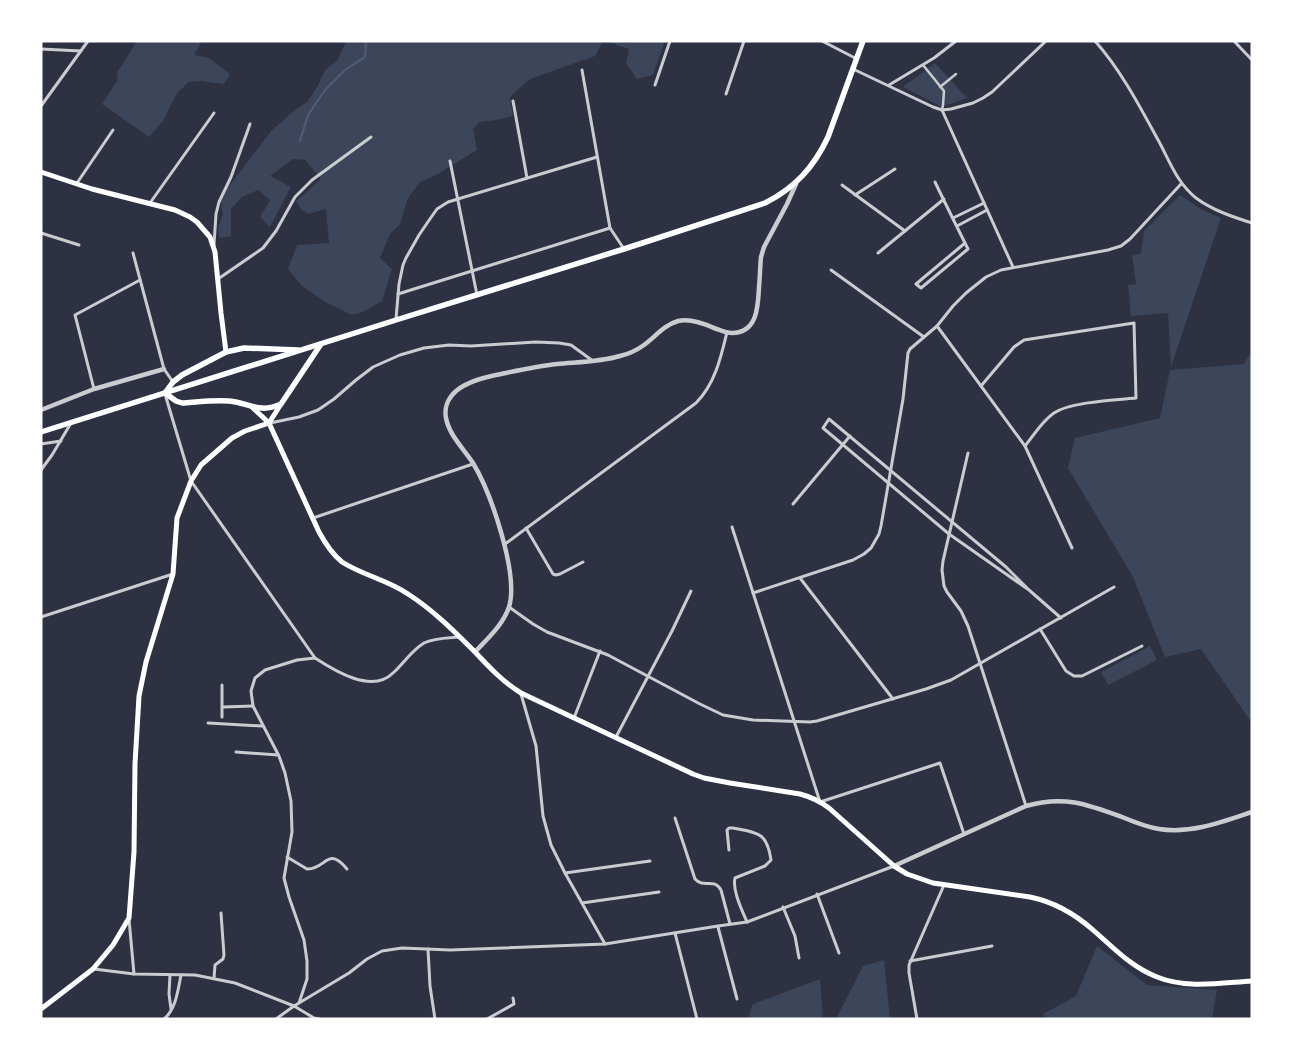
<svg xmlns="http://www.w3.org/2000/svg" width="1293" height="1060" font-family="'Fira Sans',sans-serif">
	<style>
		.green { fill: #3c4559 }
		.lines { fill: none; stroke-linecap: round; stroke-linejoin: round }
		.stream { stroke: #4f5d75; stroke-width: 2 }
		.pedestrian { stroke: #caccd0; stroke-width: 2.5 }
		.minor { stroke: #caccd0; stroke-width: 3 }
		.tertiary { stroke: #caccd0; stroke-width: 4.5 }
		.secondary { stroke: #fff; stroke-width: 5 }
		.primary { stroke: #fff; stroke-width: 5.5 }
	</style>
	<rect width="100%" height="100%" fill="#2d3142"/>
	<g class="green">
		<polygon points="137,41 202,41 194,55 209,58 230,74 224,84 200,81 189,82 177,93 163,121 149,137 102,104 117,81 118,71"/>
		<polygon points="346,41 603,41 595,56 530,79 515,92 510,98 513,116 496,120 480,122 473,129 477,150 438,174 420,182 408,198 400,224 390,234 380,258 392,269 382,301 367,310 357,314 350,314 325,302 302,286 288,269 297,245 329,243 326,209 308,214 301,209 296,201 321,179 305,160 293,159 270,176 291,187 270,227 260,217 270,200 258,190 242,197 231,209 231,236 219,238 218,228 223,214 221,203 226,190 272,130 295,110 307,102 317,87 325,70 337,61"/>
		<polygon points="605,41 665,41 653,75 637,79 626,63 629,49"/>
		<polygon points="935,63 967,98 942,107 903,87"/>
		<polygon points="1180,195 1201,209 1221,218 1171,367 1168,313 1131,316 1128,285 1136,284 1132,256 1141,253 1144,231"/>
		<polygon points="1252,350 1252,723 1201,649 1165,657 1133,577 1068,468 1075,438 1160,418 1170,370 1244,364"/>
		<polygon points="1150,646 1157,660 1108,685 1101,672"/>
		<polygon points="1097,946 1147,985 1217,990 1212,1019 1046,1019 1043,1014 1076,996"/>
		<polygon points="884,960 890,1019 836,1019 863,966"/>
		<polygon points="820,979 823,1019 748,1019 753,1004"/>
	</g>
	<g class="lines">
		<polyline class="stream" points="300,141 308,115 325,90 345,70 365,57 366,41"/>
		<g class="pedestrian">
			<polyline points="923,65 944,91 943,105 942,110"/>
			<polyline points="940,87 956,74"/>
		</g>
		<g class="minor">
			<polyline points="822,41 857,59"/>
			<path d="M 1095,41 C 1120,69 1139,105 1157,138 C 1169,159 1176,182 1196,198 C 1212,210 1233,217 1252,223"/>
			<polyline points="1234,41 1252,60"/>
			<polyline points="41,49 81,51"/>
			<polyline points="853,69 933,107 942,110 951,109 973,103 983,98 992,92 1046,41"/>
			<polyline points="582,70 610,228 624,249"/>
			<polyline points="655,85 670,41"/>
			<polyline points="889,85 934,58 956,41"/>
			<polyline points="726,94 744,41"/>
			<polyline points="513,101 527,178"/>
			<polyline points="41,106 88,41"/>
			<polyline points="942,110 1013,267"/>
			<polyline points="450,161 477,295"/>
			<path d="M 935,182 C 946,205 957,227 968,249 L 921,288 L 916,284 L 965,243"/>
			<polyline points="77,183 113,130"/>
			<polyline points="842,185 905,231"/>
			<polyline points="855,195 895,169"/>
			<polyline points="150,203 214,113"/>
			<polyline points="953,218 984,203"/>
			<polyline points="957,226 987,210"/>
			<polyline points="41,233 79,245"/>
			<polyline points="214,245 216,214 219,202 231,177 250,124"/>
			<polyline points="133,253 164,369 173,382"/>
			<polyline points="878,253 944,199"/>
			<polyline points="831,270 924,337"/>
			<polyline points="218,279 263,248 276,231 295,197 312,180 371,137"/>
			<polyline points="398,294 610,228"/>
			<polyline points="396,319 399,284 403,265 406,258 419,235 432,216 437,209 448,202 597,157"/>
			<polyline points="937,326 1025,446 1072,548"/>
			<path d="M 981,386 L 1014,347 L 1024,340 L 1134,323 L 1136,398 C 1115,400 1070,402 1054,413 C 1042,421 1034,435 1025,446"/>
			<polyline points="94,389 75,315 140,280"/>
			<polyline points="165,394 191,481 315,658"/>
			<polyline points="270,423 299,417 318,410 334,399 356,380 373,367 400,355 424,348 449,345 471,346 536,342 559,343 571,345 593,361"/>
			<polyline points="41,444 61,441"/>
			<polyline points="968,453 943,561 942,570 944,586 947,592 961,611 968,626 1026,806"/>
			<polyline points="41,470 52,455 71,423"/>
			<polyline points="793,504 850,436"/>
			<polyline points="313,518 473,464"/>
			<polyline points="732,527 820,802 940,763 964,834"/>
			<polyline points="526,528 553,574 556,575 560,574 583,562"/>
			<path d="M 505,544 L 696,403 C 715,384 721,357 727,332"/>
			<polyline points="800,578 893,699"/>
			<polyline points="1029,590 1006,567 829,419 823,428 949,534 1029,590 1061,618"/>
			<polyline points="753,593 853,560 864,554 871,548 879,534 881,526 903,399 908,353 910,349 937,326 953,306 966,293 986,277 1001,270 1108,250 1121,246 1130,239 1181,184"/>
			<polyline points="509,607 533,624 547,632 608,655 700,704 723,715 753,720 810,722 817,721 926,689 951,680 1114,587"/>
			<polyline points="41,617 173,574"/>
			<polyline points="1040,629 1066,671 1074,676 1082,676 1142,646"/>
			<polyline points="521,694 536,746 543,816 551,845 565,873 605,944"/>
			<polyline points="223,707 253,706"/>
			<polyline points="222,717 222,685"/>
			<polyline points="574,718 600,651"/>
			<polyline points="208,723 262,726"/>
			<polyline points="616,737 672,631 691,591"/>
			<polyline points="236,752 278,755"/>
			<path d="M 675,818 L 695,879 C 704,889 714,877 721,890 L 730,924"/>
			<path d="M 729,850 L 727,830 L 729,828 L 733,828 C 758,833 767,832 771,860 L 765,866 L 735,878 C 732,890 742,910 747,922"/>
			<path d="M 287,857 L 307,869 C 326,870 327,845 347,869"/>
			<polyline points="565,873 650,861"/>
			<polyline points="817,894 839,953"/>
			<polyline points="582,903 659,892"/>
			<polyline points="783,907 795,936 799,958"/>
			<polyline points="129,919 134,974"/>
			<polyline points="718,927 737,999"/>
			<polyline points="675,933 697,1019"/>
			<polyline points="428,949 430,986 435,1019"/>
			<polyline points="910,961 992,946"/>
			<polyline points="94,969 134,974 195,975 235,983 294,1006 314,1018 319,1019"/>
			<polyline points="170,975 169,994 171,1009"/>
			<polyline points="214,978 215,965 223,959 224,955 221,913"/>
			<path d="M 299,1003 L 307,979 L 307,961 L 304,940 L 289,897 L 284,878 L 292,832 L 291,801 L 285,773 L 279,756 L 253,706 L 251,691 L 255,678 L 265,670 L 297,660 L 315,658 C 335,671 372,694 393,673 C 404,663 411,651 424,643 C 434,638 448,638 459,637"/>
			<path d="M 164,1019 C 176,1009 178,990 181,975"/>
			<polyline points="276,1019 294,1006 349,973 367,959 382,951 402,948 450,950 605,944 718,926 747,922 894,866"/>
			<polyline points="487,1019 514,1004 513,998"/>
			<polyline points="917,1019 909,973 909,965 944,885"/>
		</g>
		<g class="tertiary">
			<polyline points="41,410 94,389 164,369"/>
			<path d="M 475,652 C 487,639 503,625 509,607 C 519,574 491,493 473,463 C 464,449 449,435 446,418 C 444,408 448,398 456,391 C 468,381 485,377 501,374 C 520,370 538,366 557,364 C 578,362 600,362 620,356 C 629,354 637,350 644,345 C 655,337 664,325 678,321 C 690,318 703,323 714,328 C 720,330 726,333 732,333 C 758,333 758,305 759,287 C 760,277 760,267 761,257 L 764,247 L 787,204 L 796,184"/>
			<path d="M 894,866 L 1026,806 C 1063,795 1087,804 1122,817 C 1134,822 1146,827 1159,829 C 1191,834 1222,822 1252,812"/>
		</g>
		<g class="secondary">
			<polyline points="41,172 92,189 175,210 190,217 197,222 210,237 215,252 221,313 226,352"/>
			<path d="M 252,407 L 269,423 L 319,532 C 325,543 332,554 342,562 C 362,575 388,580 408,594 C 433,610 454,631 475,652 C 489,667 503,682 521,693 L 693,774 L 704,778 L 730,783 L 800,794 C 811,797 820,801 829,808 L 894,866 L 907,874 L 933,883 L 1030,897 C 1054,902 1075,914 1093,930 C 1114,948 1131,967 1157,977 C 1187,989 1220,983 1252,981"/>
			<polyline points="269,423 281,404"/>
			<polyline points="41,1009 93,969 113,945 129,918 134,852 135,764 139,696 146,662 173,574 177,518 191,481 201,465 232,438 245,431 269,423"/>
		</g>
		<g class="primary">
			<path d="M 165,393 L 176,401 L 182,403 C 197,402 213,400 229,401 C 250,403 259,414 281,404 L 321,344"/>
			<polyline points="165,393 173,382 182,375 226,352 244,348 298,350"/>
			<path d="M 41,432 L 396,320 L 624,249 L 765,203 C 795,188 814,167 828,137 L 863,41"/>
		</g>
	</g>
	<rect width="1293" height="1060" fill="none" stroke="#ffffff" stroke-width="85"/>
</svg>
